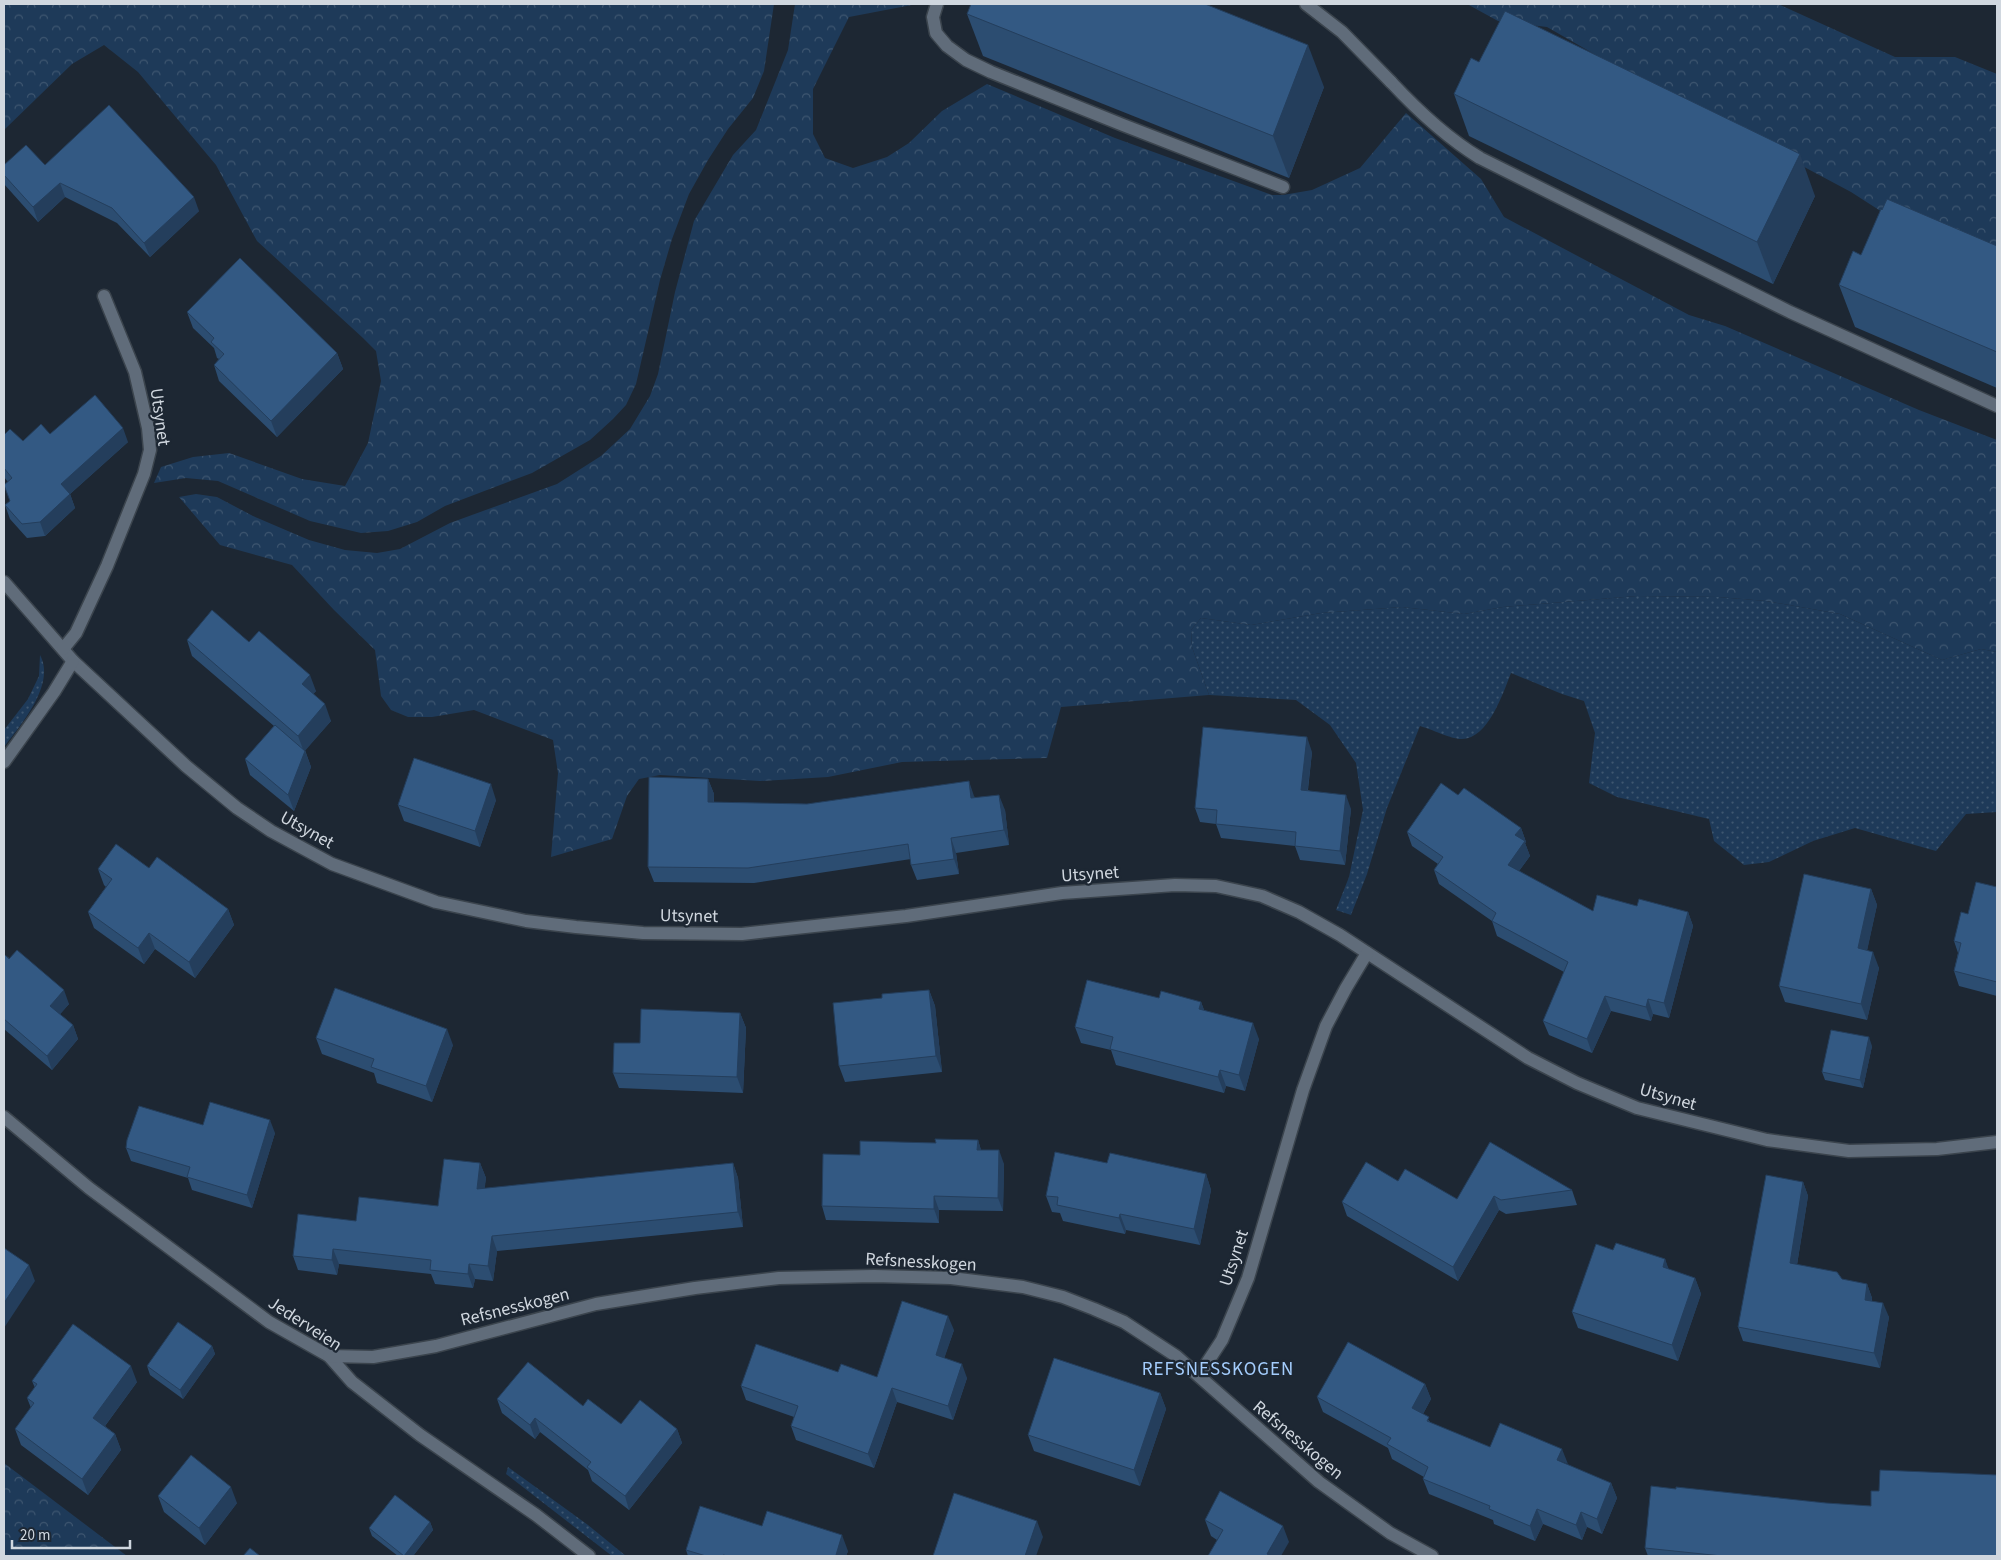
<svg xmlns="http://www.w3.org/2000/svg" width="2001" height="1560" font-family="'Source Sans 3',sans-serif">
	<style>
		.grass { fill: url(#grass-dots) }
		.forest { fill: url(#forest-crowns) }
		.lines { fill: none; stroke-linecap: round; stroke-linejoin: round }
		.lane-casing { stroke: #3b444d; stroke-width: 15 }
		.street-casing { stroke: #3b444d; stroke-width: 15 }
		.lane { stroke: #606c7a; stroke-width: 12 }
		.street { stroke: #606c7a; stroke-width: 12 }
		.wall { fill: #2c4d71 }
		.shaded-wall { fill: #243e5c }
		.building { fill: #335983; stroke: #243e5c }
		.labels { text-anchor: middle; dominant-baseline: central; stroke-width: 4.5; stroke-linejoin: round; paint-order: stroke }
		.street-label { font-size: 18px; fill: #d0d7df; stroke: #1d2733 }
		.neighbourhood-label { font-size: 19px; letter-spacing: 1px; fill: #a4cdfd; stroke: #1d2733 }
	</style>
	<defs>
		<pattern id="grass-dots" width="8" height="8" patternUnits="userSpaceOnUse" patternTransform="scale(1.25)"><rect width="8" height="8" fill="#1e3a59"/><path d="M2 2h.1M6 6h.1" fill="none" stroke="#3e5670" stroke-width="1.8" stroke-linecap="round"/></pattern>
		<pattern id="forest-crowns" width="20" height="18" patternUnits="userSpaceOnUse" patternTransform="scale(1.25)"><rect width="20" height="18" fill="#1e3a59"/><path d="M2 6a3 3 0 1 1 6 0M12 15a3 3 0 1 1 6 0" fill="none" stroke="#3e5670"/></pattern>
	</defs>
	<rect width="100%" height="100%" fill="#1d2733"/>
	<g class="grass">
		<path d="M 1637,596 L 1718,597 L 1766,601 L 1840,614 L 1942,660 L 1981,649 L 1997,652 L 1997,812 L 1966,814 L 1936,851 L 1855,828 L 1813,841 L 1769,862 L 1744,865 L 1714,841 L 1709,819 L 1617,797 L 1589,783 L 1595,733 L 1584,701 L 1562,694 L 1511,673 C 1503,693 1488,740 1461,739 C 1451,739 1431,729 1420,726 L 1387,808 L 1367,874 L 1351,915 L 1336,910 L 1349,877 L 1363,810 L 1356,763 L 1330,725 L 1296,700 L 1209,695 L 1192,647 L 1191,630 L 1201,618 L 1251,625 L 1321,613 L 1402,607 L 1464,614 L 1503,607 Z"/>
		<path d="M 40,655 C 56,684 21,725 4,747 L 4,730 L 28,699 L 39,676 Z"/>
		<polygon points="508,1467 588,1525 626,1556 612,1556 506,1474"/>
	</g>
	<g class="forest">
		<polygon points="4,4 774,4 764,71 753,98 728,129 708,160 689,194 672,239 660,280 636,384 626,405 613,419 590,440 532,473 445,506 417,522 388,531 361,533 310,521 218,481 186,478 154,483 161,467 193,457 229,453 302,479 345,486 368,443 381,381 376,351 363,338 257,241 216,165 138,72 104,45 72,64 4,130"/>
		<polygon points="795,4 917,4 849,17 813,89 813,134 825,158 853,168 887,157 909,143 942,111 987,84 1115,138 1272,195 1283,195 1312,190 1360,168 1406,113 1481,179 1504,217 1689,315 1725,326 1919,410 1997,440 1997,652 1981,649 1942,660 1840,614 1766,601 1718,597 1637,596 1503,607 1464,614 1402,607 1321,613 1251,625 1201,618 1191,630 1192,647 1209,695 1061,707 1047,758 902,762 828,777 760,781 660,775 639,779 627,796 612,839 551,857 558,773 553,740 474,710 432,717 408,717 391,710 381,696 375,650 334,610 292,565 220,545 179,497 196,494 217,497 253,516 309,540 345,550 377,553 400,549 450,523 557,484 601,456 630,429 650,396 658,374 675,292 694,221 733,155 756,130 788,50"/>
		<polygon points="1467,4 1778,4 1895,57 1955,57 1997,74 1997,256 1893,219 1851,192 1622,70 1547,27 1498,21"/>
		<polygon points="4,1463 127,1556 4,1556"/>
	</g>
	<g class="lines">
		<defs>
			<g id="lane">
				<polyline points="937,4 933,17 936,33 947,46 966,60 991,72 1123,125 1283,187"/>
				<path d="M 1391,82 C 1418,111 1447,138 1480,158 L 1790,312 L 1997,406"/>
			</g>
			<g id="street">
				<polyline points="1306,4 1342,32 1391,82"/>
				<polyline points="4,582 73,661 186,766 237,808 271,831 332,864 436,902 526,921 576,927 643,933 742,934 906,916 1062,893 1175,885 1216,886 1262,896 1299,912 1340,935 1528,1058 1577,1083 1637,1108 1767,1140 1849,1151 1937,1149 1997,1142"/>
				<polyline points="63,649 76,633 107,566 144,474 150,450 148,428 135,372 104,296"/>
				<polyline points="4,762 54,692 73,661"/>
				<polyline points="4,1117 89,1188 269,1322 329,1356 352,1382 420,1435 536,1515 589,1556"/>
				<polyline points="329,1356 373,1357 436,1346 596,1304 695,1288 779,1278 874,1276 951,1278 1023,1287 1063,1297 1094,1309 1124,1322 1176,1356 1319,1482 1390,1533 1432,1556"/>
				<polyline points="1199,1375 1222,1340 1248,1278 1303,1090 1326,1026 1346,988 1367,953"/>
			</g>
		</defs>
		<use href="#lane" class="lane-casing"/>
		<use href="#street" class="street-casing"/>
		<use href="#lane" class="lane"/>
		<use href="#street" class="street"/>
	</g>
	<g class="wall">
		<polygon points="967,14 1324,87 1289,178 983,56"/>
		<polygon points="1454,94 1815,196 1773,284 1469,136"/>
		<polygon points="4,165 45,165 199,211 150,257 117,223 65,197 38,222 4,184"/>
		<polygon points="1882,210 1997,246 1997,388 1855,327 1839,285 1861,255"/>
		<polygon points="187,312 337,353 343,369 277,437 219,381 214,365 219,359 217,358 214,348 193,328"/>
		<polygon points="50,434 128,442 70,494 75,508 45,536 27,538 10,519 5,505 10,501 8,482 4,477 4,435 23,441"/>
		<polygon points="187,640 249,642 316,691 313,694 331,721 305,750 311,767 294,811 250,775 245,759 274,726 192,656"/>
		<polygon points="1312,752 1308,790 1351,809 1345,865 1300,860 1295,846 1221,838 1216,824 1200,822 1195,808"/>
		<polygon points="708,779 714,794 714,802 807,804 974,796 975,798 1005,810 1009,845 956,853 959,874 917,880 911,865 911,859 754,883 654,882 648,867"/>
		<polygon points="1458,795 1521,828 1526,842 1525,843 1530,856 1519,871 1593,911 1637,906 1688,912 1693,926 1669,1018 1653,1014 1651,1021 1611,1011 1592,1053 1549,1035 1543,1021 1564,972 1497,936 1492,921 1439,884 1434,870 1438,864 1412,846 1407,832"/>
		<polygon points="496,800 480,847 404,821 398,805"/>
		<polygon points="149,868 228,909 234,925 195,978 155,949 144,964 94,928 88,912 106,887 104,885 98,869"/>
		<polygon points="1997,887 1997,996 1959,986 1954,971 1958,953 1954,941 1968,914"/>
		<polygon points="1871,889 1877,905 1867,950 1879,968 1867,1020 1785,1002 1779,986"/>
		<polygon points="4,954 69,1004 60,1014 73,1025 78,1039 52,1070 4,1029"/>
		<polygon points="929,990 935,1006 942,1072 845,1082 839,1066 882,998"/>
		<polygon points="1159,998 1201,1002 1204,1010 1259,1039 1245,1091 1226,1086 1224,1093 1116,1065 1111,1050 1081,1043 1075,1027"/>
		<polygon points="740,1013 746,1028 743,1093 619,1088 613,1073 640,1043"/>
		<polygon points="316,1038 453,1045 432,1102 377,1083 374,1073 322,1054"/>
		<polygon points="1872,1046 1863,1088 1825,1080 1822,1072"/>
		<polygon points="203,1125 275,1133 252,1208 192,1190 188,1178 131,1161 126,1148"/>
		<polygon points="978,1140 981,1150 1004,1164 1003,1211 939,1210 939,1223 826,1220 822,1206 936,1143"/>
		<polygon points="480,1163 486,1178 484,1189 733,1163 738,1178 743,1227 497,1251 493,1281 475,1279 473,1288 435,1284 431,1274 339,1264 337,1275 298,1270 293,1256 356,1221 438,1206"/>
		<polygon points="1107,1163 1206,1174 1211,1190 1200,1245 1126,1230 1125,1234 1063,1221 1060,1213 1052,1212 1046,1196"/>
		<polygon points="1398,1181 1457,1199 1572,1190 1577,1205 1506,1214 1499,1210 1458,1281 1347,1216 1342,1202"/>
		<polygon points="1803,1182 1808,1196 1797,1265 1842,1279 1867,1284 1872,1298 1872,1301 1889,1317 1880,1368 1743,1341 1738,1327"/>
		<polygon points="1613,1250 1665,1259 1668,1269 1695,1278 1701,1294 1678,1361 1578,1328 1572,1312"/>
		<polygon points="954,1330 944,1358 967,1378 953,1420 897,1402 874,1468 796,1440 791,1426 794,1417 746,1400 741,1386 838,1372 877,1377"/>
		<polygon points="212,1346 215,1354 183,1399 150,1375 147,1366"/>
		<polygon points="32,1381 137,1382 105,1426 115,1434 121,1450 88,1495 21,1445 15,1429 31,1408 27,1398 35,1388"/>
		<polygon points="1425,1384 1431,1399 1423,1414 1431,1423 1490,1447 1567,1465 1611,1483 1617,1498 1602,1534 1587,1527 1582,1540 1543,1524 1535,1541 1494,1524 1493,1520 1429,1494 1423,1479 1424,1477 1392,1459 1388,1448 1323,1412 1317,1397"/>
		<polygon points="1160,1393 1166,1409 1140,1486 1034,1451 1028,1435"/>
		<polygon points="497,1399 583,1406 621,1424 677,1429 682,1443 629,1510 592,1481 588,1470 540,1432 535,1439 502,1413"/>
		<polygon points="1676,1489 1826,1503 1871,1506 1879,1491 1997,1556 1648,1556 1645,1548"/>
		<polygon points="158,1496 237,1503 205,1545 164,1512"/>
		<polygon points="1205,1520 1289,1542 1217,1540 1211,1536"/>
		<polygon points="430,1522 433,1530 413,1556 398,1556 372,1536 369,1528"/>
		<polygon points="762,1526 848,1551 846,1556 688,1556 686,1550"/>
	</g>
	<g class="shaded-wall">
		<polygon points="1308,45 1324,87 1289,178 1273,136"/>
		<polygon points="1800,154 1815,196 1773,284 1757,242"/>
		<polygon points="60,183 65,197 38,222 33,207"/>
		<polygon points="194,197 199,211 150,257 144,243"/>
		<polygon points="337,353 343,369 277,437 271,421"/>
		<polygon points="123,428 128,442 70,494 75,508 45,536 40,522 61,484"/>
		<polygon points="310,675 316,691 308,700 302,684"/>
		<polygon points="325,704 331,721 304,752 298,736"/>
		<polygon points="1307,737 1312,752 1306,804 1301,790"/>
		<polygon points="305,751 311,767 294,811 288,795"/>
		<polygon points="708,779 714,794 713,817 708,802"/>
		<polygon points="969,781 974,796 977,813 971,798"/>
		<polygon points="491,784 496,800 480,847 475,831"/>
		<polygon points="999,795 1005,810 1009,845 1004,830"/>
		<polygon points="1346,795 1351,809 1345,865 1340,851"/>
		<polygon points="1521,828 1526,842 1525,843 1530,856 1513,879 1508,865 1515,835"/>
		<polygon points="951,838 956,853 959,874 954,859"/>
		<polygon points="1871,889 1877,905 1864,965 1858,948"/>
		<polygon points="228,909 234,925 195,978 189,962"/>
		<polygon points="1688,912 1693,926 1669,1018 1664,1003"/>
		<polygon points="149,933 155,949 144,964 138,948"/>
		<polygon points="1873,952 1879,968 1867,1020 1861,1004"/>
		<polygon points="64,990 69,1004 55,1020 50,1006"/>
		<polygon points="929,990 935,1006 942,1072 936,1056"/>
		<polygon points="1605,996 1611,1011 1592,1053 1587,1039"/>
		<polygon points="1648,999 1653,1014 1651,1021 1646,1007"/>
		<polygon points="1201,1002 1207,1018 1199,1009"/>
		<polygon points="740,1013 746,1028 743,1093 737,1077"/>
		<polygon points="1253,1023 1259,1039 1245,1091 1239,1075"/>
		<polygon points="73,1025 78,1039 52,1070 47,1056"/>
		<polygon points="447,1029 453,1045 432,1102 426,1086"/>
		<polygon points="1869,1037 1872,1046 1863,1088 1860,1080"/>
		<polygon points="1220,1070 1226,1086 1224,1093 1218,1077"/>
		<polygon points="270,1120 275,1133 252,1208 247,1195"/>
		<polygon points="978,1140 982,1154 977,1150"/>
		<polygon points="999,1150 1004,1164 1003,1211 998,1198"/>
		<polygon points="480,1163 486,1178 483,1204 477,1189"/>
		<polygon points="733,1163 738,1178 743,1227 738,1212"/>
		<polygon points="1206,1174 1211,1190 1200,1245 1194,1229"/>
		<polygon points="1803,1182 1808,1196 1795,1277 1790,1263"/>
		<polygon points="934,1196 939,1210 939,1223 934,1209"/>
		<polygon points="1494,1196 1499,1210 1458,1281 1453,1267"/>
		<polygon points="1120,1214 1126,1230 1125,1234 1119,1218"/>
		<polygon points="492,1236 497,1251 493,1281 488,1266"/>
		<polygon points="333,1249 339,1264 337,1275 332,1260"/>
		<polygon points="1665,1259 1671,1275 1663,1267"/>
		<polygon points="469,1264 475,1279 473,1288 468,1274"/>
		<polygon points="29,1265 35,1281 4,1328 4,1303"/>
		<polygon points="1695,1278 1701,1294 1678,1361 1672,1345"/>
		<polygon points="1867,1284 1872,1298 1870,1314 1865,1300"/>
		<polygon points="1883,1303 1889,1317 1880,1368 1874,1353"/>
		<polygon points="948,1316 954,1330 941,1368 936,1355"/>
		<polygon points="212,1346 215,1354 183,1399 180,1390"/>
		<polygon points="962,1364 967,1378 953,1420 948,1406"/>
		<polygon points="131,1366 137,1382 99,1434 93,1418"/>
		<polygon points="1425,1384 1431,1399 1418,1423 1412,1408"/>
		<polygon points="892,1388 897,1402 874,1468 868,1454"/>
		<polygon points="1160,1393 1166,1409 1140,1486 1134,1470"/>
		<polygon points="535,1418 540,1432 535,1439 530,1425"/>
		<polygon points="677,1429 682,1443 629,1510 625,1496"/>
		<polygon points="115,1434 121,1450 88,1495 82,1479"/>
		<polygon points="1562,1449 1568,1464 1557,1460"/>
		<polygon points="1611,1483 1617,1498 1602,1534 1597,1519"/>
		<polygon points="231,1487 237,1503 205,1545 199,1528"/>
		<polygon points="1537,1509 1543,1524 1535,1541 1530,1526"/>
		<polygon points="1581,1512 1587,1527 1582,1540 1576,1525"/>
		<polygon points="1037,1521 1043,1537 1036,1556 1025,1556"/>
		<polygon points="430,1522 433,1530 413,1556 404,1556"/>
		<polygon points="1283,1526 1289,1542 1281,1556 1268,1556 1267,1554"/>
		<polygon points="842,1535 848,1551 846,1556 836,1556 836,1555"/>
	</g>
	<g class="building">
		<polygon points="971,4 1205,4 1308,45 1273,136 967,14"/>
		<polygon points="1505,11 1800,154 1757,242 1454,94 1471,58 1479,62"/>
		<polygon points="109,105 194,197 144,243 112,208 60,183 33,207 4,175 4,165 26,145 45,165"/>
		<polygon points="1887,199 1997,246 1997,352 1839,285 1853,251 1861,255 1881,209 1882,210"/>
		<polygon points="240,258 337,353 271,421 214,365 224,354 211,342 214,338 187,312"/>
		<polygon points="95,395 123,428 61,484 70,494 40,522 22,524 5,505 10,501 4,485 12,478 4,468 4,435 10,429 23,441 41,424 50,434"/>
		<polygon points="212,610 249,642 259,631 310,675 302,684 325,704 298,736 187,640"/>
		<polygon points="275,725 305,751 288,795 245,759"/>
		<polygon points="1203,727 1307,737 1301,790 1346,795 1340,851 1295,846 1296,832 1216,824 1217,810 1195,808"/>
		<polygon points="414,758 491,784 475,831 398,805"/>
		<polygon points="649,777 708,779 708,802 807,804 969,781 971,798 999,795 1004,830 951,838 954,859 911,865 908,844 748,868 648,867"/>
		<polygon points="1441,783 1458,795 1464,788 1521,828 1515,835 1525,841 1508,865 1593,911 1597,895 1637,906 1639,899 1688,912 1664,1003 1648,999 1646,1007 1605,996 1587,1039 1543,1021 1568,962 1492,921 1496,913 1434,870 1443,857 1407,832"/>
		<polygon points="116,844 149,868 157,857 228,909 189,962 149,933 138,948 88,912 112,879 98,869"/>
		<polygon points="1804,874 1871,889 1858,948 1873,952 1861,1004 1779,986"/>
		<polygon points="1976,882 1997,887 1997,982 1954,971 1961,943 1954,941 1961,912 1968,914"/>
		<polygon points="17,950 64,990 50,1006 73,1025 47,1056 4,1019 4,954 9,959"/>
		<polygon points="1087,980 1159,998 1161,991 1201,1002 1199,1009 1253,1023 1239,1075 1220,1070 1218,1077 1110,1049 1113,1037 1075,1027"/>
		<polygon points="335,988 447,1029 426,1086 371,1067 374,1059 316,1038"/>
		<polygon points="929,990 936,1056 839,1066 833,1003 882,998 882,994"/>
		<polygon points="641,1009 740,1013 737,1077 613,1073 614,1043 640,1043"/>
		<polygon points="1831,1030 1869,1037 1860,1080 1822,1072"/>
		<polygon points="210,1102 270,1120 247,1195 187,1177 190,1167 126,1148 127,1140 139,1106 203,1125"/>
		<polygon points="935,1139 978,1140 977,1150 999,1150 998,1198 934,1196 934,1209 822,1206 823,1154 860,1155 860,1141 936,1143"/>
		<polygon points="1490,1142 1572,1190 1501,1200 1494,1196 1453,1267 1342,1202 1366,1162 1398,1181 1405,1169 1457,1199"/>
		<polygon points="1055,1152 1107,1163 1110,1153 1206,1174 1194,1229 1120,1214 1119,1218 1057,1205 1058,1197 1046,1196"/>
		<polygon points="444,1159 480,1163 477,1189 733,1163 738,1212 492,1236 488,1266 469,1264 468,1274 430,1270 431,1260 333,1249 332,1260 293,1256 298,1214 356,1221 359,1197 438,1206"/>
		<polygon points="1766,1175 1803,1182 1790,1263 1837,1272 1842,1279 1867,1284 1865,1300 1883,1303 1874,1353 1738,1327"/>
		<polygon points="1616,1243 1665,1259 1663,1267 1695,1278 1672,1345 1572,1312 1596,1244 1613,1250"/>
		<polygon points="4,1248 29,1265 4,1303"/>
		<polygon points="902,1301 948,1316 936,1355 962,1364 948,1406 892,1388 868,1454 791,1426 798,1406 741,1386 756,1344 838,1372 841,1364 877,1377"/>
		<polygon points="178,1322 212,1346 180,1390 147,1366"/>
		<polygon points="73,1324 131,1366 93,1418 115,1434 82,1479 15,1429 34,1403 27,1398 37,1384 32,1381"/>
		<polygon points="1348,1342 1425,1384 1412,1408 1429,1417 1427,1421 1490,1447 1500,1423 1562,1449 1557,1460 1611,1483 1597,1519 1581,1512 1576,1525 1537,1509 1530,1526 1489,1509 1490,1506 1423,1479 1428,1467 1387,1444 1391,1438 1317,1397"/>
		<polygon points="1054,1358 1160,1393 1134,1470 1028,1435"/>
		<polygon points="528,1362 583,1406 588,1399 621,1424 640,1400 677,1429 625,1496 587,1467 591,1462 535,1418 530,1425 497,1399"/>
		<polygon points="191,1455 231,1487 199,1528 158,1496"/>
		<polygon points="1880,1470 1997,1475 1997,1556 1722,1556 1645,1548 1651,1486 1676,1489 1676,1487 1826,1503 1871,1506 1871,1491 1879,1491"/>
		<polygon points="1220,1491 1283,1526 1267,1554 1272,1556 1208,1556 1223,1530 1205,1520"/>
		<polygon points="954,1493 1037,1521 1025,1556 933,1556"/>
		<polygon points="395,1495 430,1522 404,1556 369,1528"/>
		<polygon points="700,1506 762,1526 767,1511 842,1535 836,1555 841,1556 728,1556 723,1555 722,1556 706,1556 686,1550"/>
		<polygon points="250,1548 260,1556 243,1556"/>
	</g>
	<g class="labels">
		<g class="street-label">
			<text transform="translate(160 417) rotate(82)">Utsynet</text>
			<text transform="translate(307 830) rotate(29)">Utsynet</text>
			<text transform="translate(1090 874) rotate(-4)">Utsynet</text>
			<text transform="translate(689 916) rotate(1)">Utsynet</text>
			<text transform="translate(1668 1097) rotate(16)">Utsynet</text>
			<text transform="translate(1234 1258) rotate(-72)">Utsynet</text>
			<text transform="translate(921 1262) rotate(3)">Refsnesskogen</text>
			<text transform="translate(515 1307) rotate(-14)">Refsnesskogen</text>
			<text transform="translate(305 1324) rotate(33)">Jederveien</text>
			<text transform="translate(1298 1440) rotate(40)">Refsnesskogen</text>
		</g>
		<g class="neighbourhood-label">
			<text x="1218" y="1369">REFSNESSKOGEN</text>
		</g>
	</g>
	<rect width="2001" height="1560" fill="none" stroke="#d0d7df" stroke-width="10"/>
	<path d="M12 1540v8h118v-8" fill="none" stroke="#d0d7df" stroke-width="2.5"/>
	<text x="20" y="1540" font-size="15" fill="#d0d7df" stroke="#1d2733" stroke-width="4" paint-order="stroke">20 m</text>
</svg>
